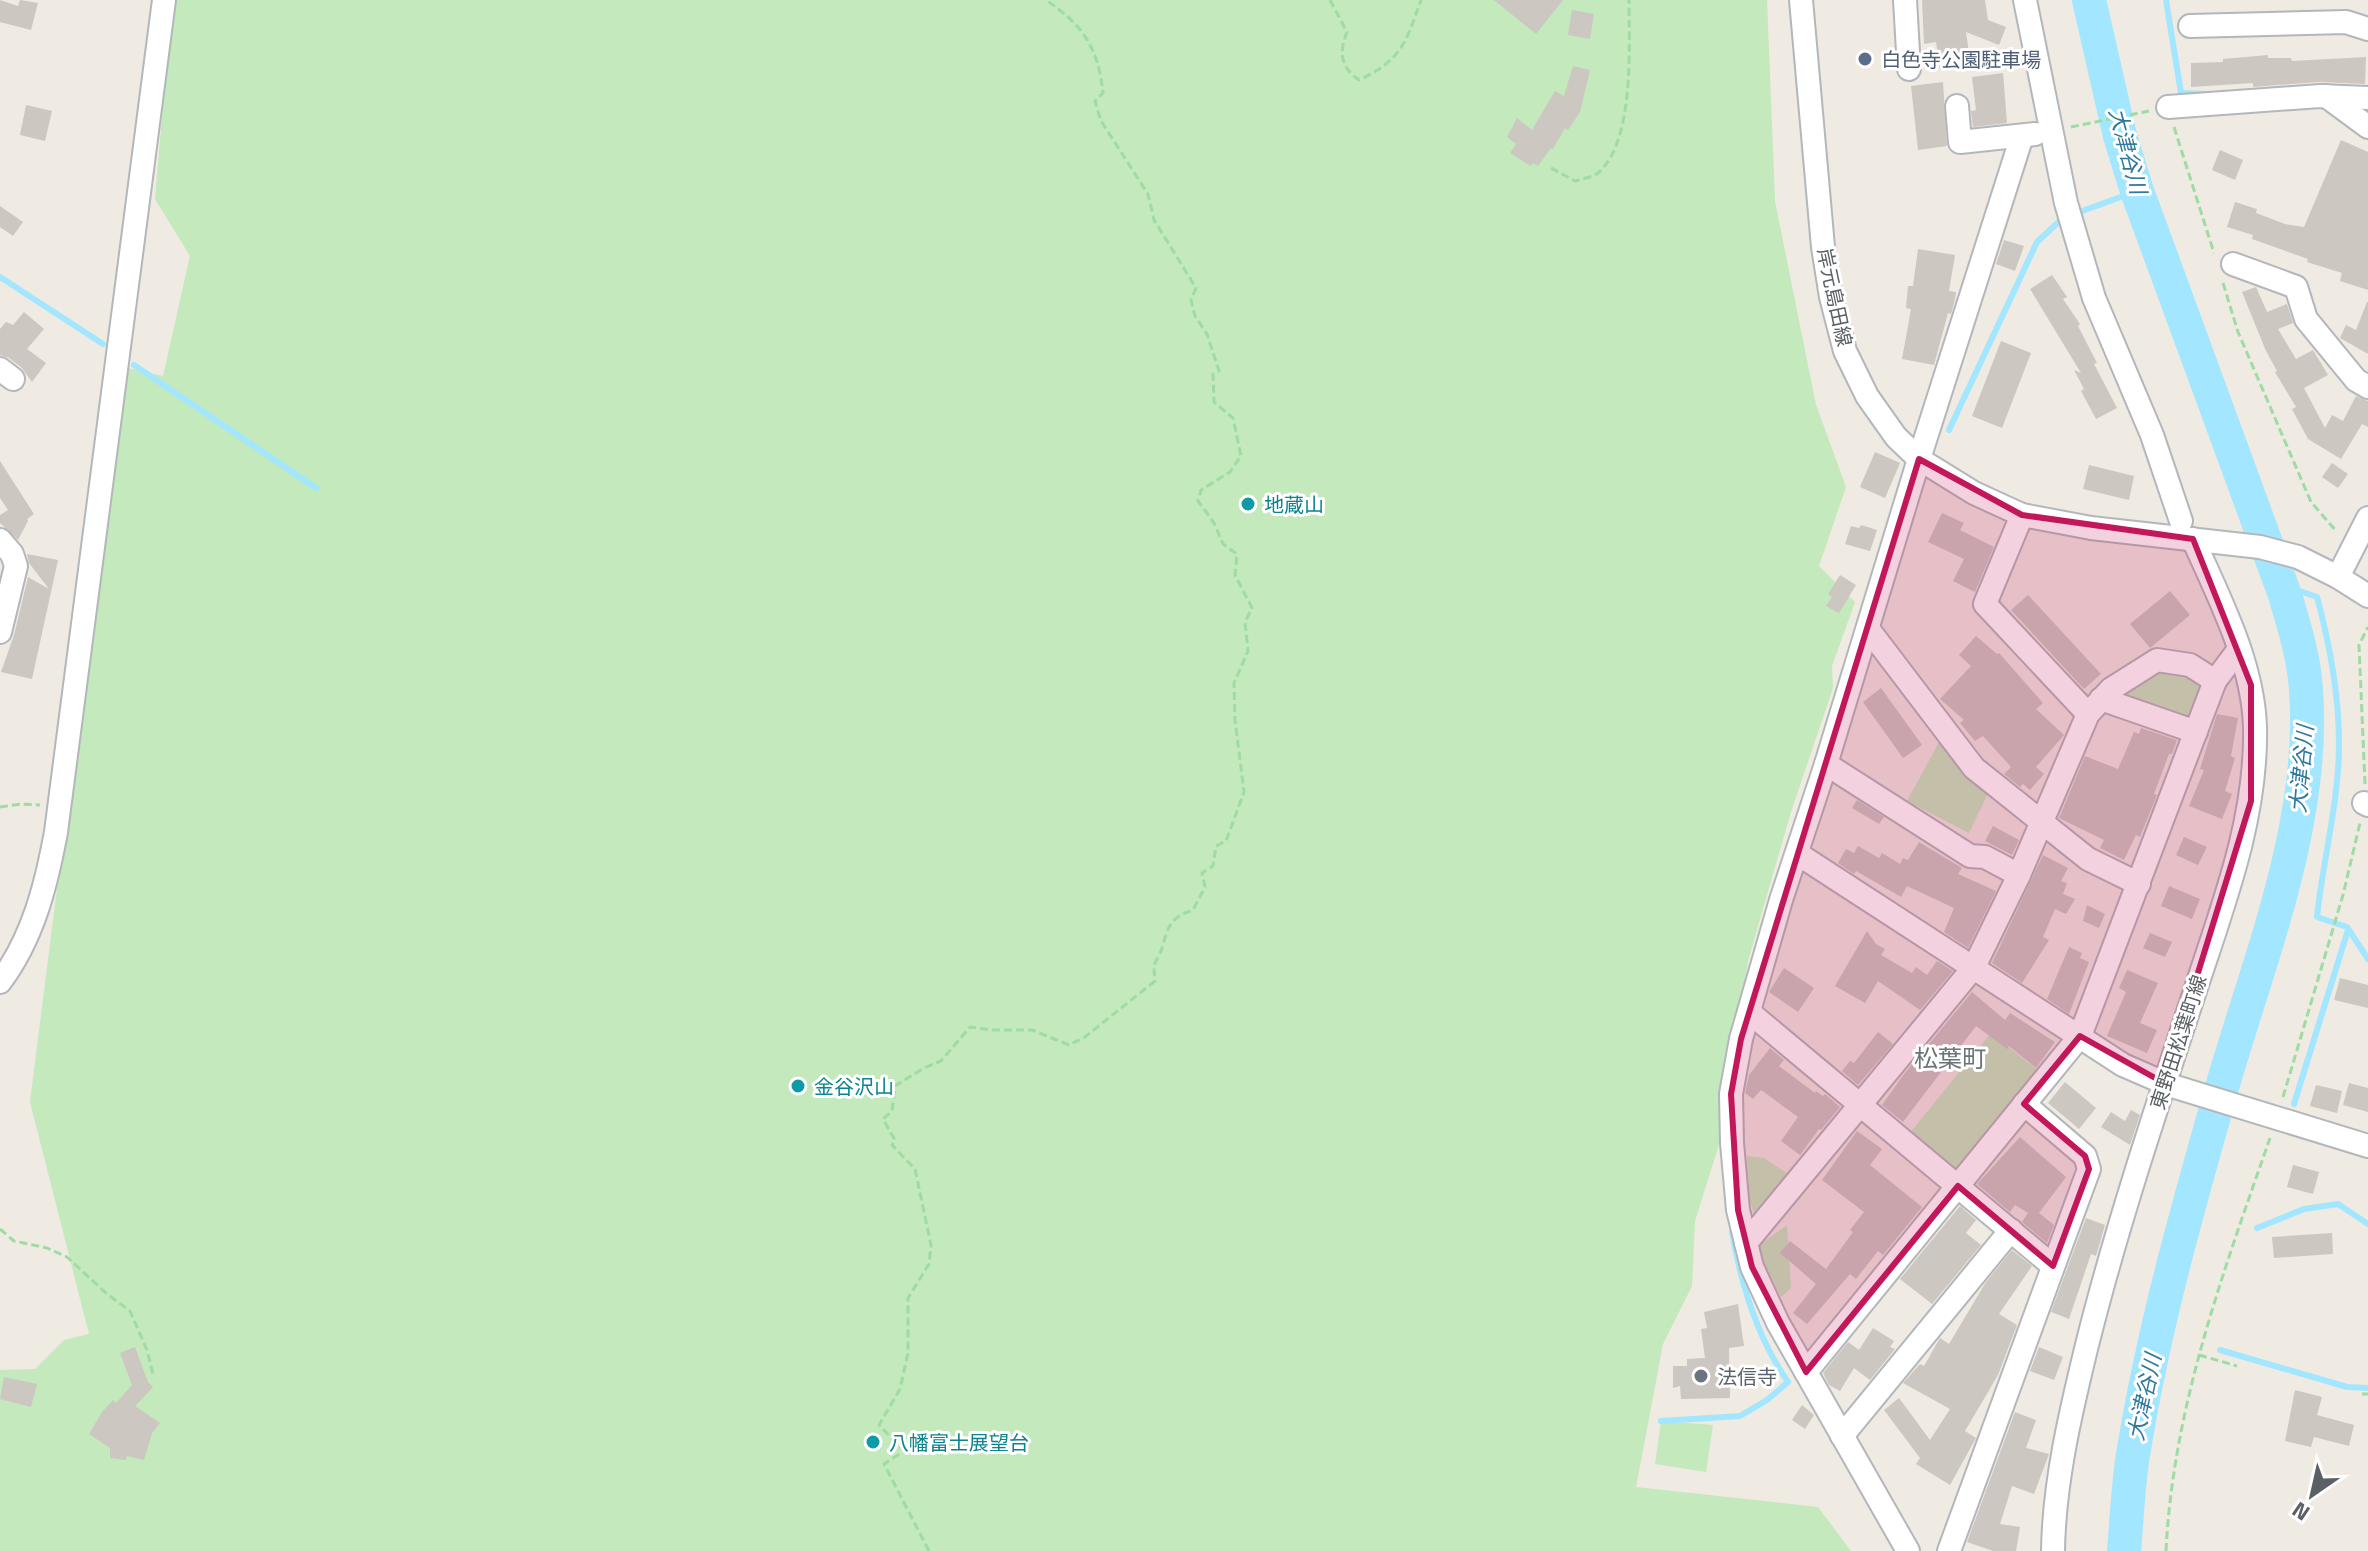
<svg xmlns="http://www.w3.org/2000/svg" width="2368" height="1551" font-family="'Titillium Web','Noto Sans JP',sans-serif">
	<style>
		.green { fill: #c3e9bc }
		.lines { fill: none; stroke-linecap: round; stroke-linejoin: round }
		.stream { stroke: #a2e6ff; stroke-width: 6 }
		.river { stroke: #a2e6ff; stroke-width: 34 }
		.building { fill: #ccc7c1 }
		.minor-casing { stroke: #b3b7bb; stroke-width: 26 }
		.path { stroke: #9edca3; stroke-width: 3; stroke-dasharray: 8 4; stroke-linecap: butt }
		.minor { stroke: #fff; stroke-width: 22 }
		.marked { fill: #c2185b; fill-opacity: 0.2; stroke: #c2185b; stroke-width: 6; stroke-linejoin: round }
		.service-dot { fill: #5c6f8a; stroke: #fff; stroke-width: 3 }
		.culture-dot { fill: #0f9aa8; stroke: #fff; stroke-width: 3 }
		.worship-dot { fill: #6b7280; stroke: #fff; stroke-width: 3 }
		.labels { text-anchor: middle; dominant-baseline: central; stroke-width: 6; stroke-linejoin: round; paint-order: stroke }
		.service-label { font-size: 20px; fill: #4e5e75; stroke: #fff; text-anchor: start }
		.street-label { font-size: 20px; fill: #5a6064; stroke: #fff }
		.culture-label { font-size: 20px; fill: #0d838f; stroke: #fff; text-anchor: start }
		.worship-label { font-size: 20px; fill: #5b616d; stroke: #fff; text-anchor: start }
		.water-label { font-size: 22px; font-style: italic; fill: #2f789e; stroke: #fff }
		.quarter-label { font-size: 24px; fill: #6b7376; stroke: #fff }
	</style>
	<rect width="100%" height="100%" fill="#efeae2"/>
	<g class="green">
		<polygon points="172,0 1767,0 1775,201 1816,405 1846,487 1819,566 1855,602 1832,666 1833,688 1791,812 1748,961 1721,1138 1695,1221 1692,1286 1663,1344 1636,1487 1818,1507 1851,1551 0,1551 0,1370 35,1369 64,1340 89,1334 30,1102 123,367 163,376 190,256 155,199"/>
		<polygon points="2159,668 2202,679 2193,722 2123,701 2126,692"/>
		<polygon points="1943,735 1990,789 1969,833 1907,801"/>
		<polygon points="1991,1033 2040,1072 1954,1172 1909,1134"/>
		<polygon points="1747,1156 1764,1158 1794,1178 1757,1222 1750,1202"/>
		<polygon points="1787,1225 1791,1288 1781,1297 1772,1278 1763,1269 1758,1246"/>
		<polygon points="1661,1421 1713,1425 1706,1472 1655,1464"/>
	</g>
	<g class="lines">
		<g class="stream">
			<polyline points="2166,0 2181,93 2209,94"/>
			<polyline points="2074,214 2137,191"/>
			<polyline points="0,277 103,344"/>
			<polyline points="134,365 316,488"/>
			<polyline points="1949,430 2037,242 2064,217"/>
			<path d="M 2282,585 L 2317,597 C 2330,645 2339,694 2339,744 C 2339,802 2323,859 2317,917 L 2347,927 L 2368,959"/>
			<polyline points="2294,1104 2348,930"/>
			<polyline points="2257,1228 2304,1209 2338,1204 2368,1224"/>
			<polyline points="2220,1350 2347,1387 2368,1388"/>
			<path d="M 1661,1421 L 1740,1416 L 1767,1400 L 1788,1382 C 1758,1339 1741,1284 1732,1232"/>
		</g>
		<path class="river" d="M 2089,0 L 2120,136 L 2137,191 L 2285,595 C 2294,626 2304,657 2306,690 C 2316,821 2259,960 2223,1084 C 2189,1204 2154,1326 2134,1449 C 2128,1482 2127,1517 2124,1551"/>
	</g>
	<g class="building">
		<polygon points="0,0 18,6 20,0 38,3 31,30 0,22"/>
		<polygon points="1494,0 1563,0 1536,34"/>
		<polygon points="1922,0 1985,0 1988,20 2006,27 1999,45 1966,32 1971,66 1940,70 1936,42 1924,44"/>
		<polygon points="1572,10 1594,14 1590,39 1568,35"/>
		<polygon points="2268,55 2268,58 2291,58 2292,61 2366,57 2365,84 2319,82 2253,87 2253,83 2191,87 2191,63 2223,62 2223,59"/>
		<polygon points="1573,66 1590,70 1580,112 1568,130 1565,128 1553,149 1551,148 1538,166 1533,163 1531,166 1510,153 1516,144 1507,137 1517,118 1532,130 1555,91 1564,96"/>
		<polygon points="2003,73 2007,123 1973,127 1971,111 1976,110 1972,77"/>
		<polygon points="1943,82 1947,146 1918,150 1911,86"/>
		<polygon points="26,105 52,111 45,141 20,135"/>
		<polygon points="2341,140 2368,152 2368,290 2340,281 2342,273 2307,262 2308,259 2252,239 2253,235 2227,227 2235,202 2257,209 2256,213 2285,224 2304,227"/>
		<polygon points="2220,150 2243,160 2235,180 2212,170"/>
		<polygon points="0,206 23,222 13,236 0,227"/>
		<polygon points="2004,240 2024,246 2015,271 1996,264"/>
		<polygon points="1918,249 1955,255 1949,291 1956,292 1955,299 1951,314 1948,313 1934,365 1902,359 1911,309 1906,308 1908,286 1913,286"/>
		<polygon points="2052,275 2067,297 2063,299 2080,324 2078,326 2097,363 2094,364 2117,408 2096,419 2081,391 2084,389 2074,370 2081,373 2030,289"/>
		<polygon points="2256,287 2267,312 2287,304 2293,323 2278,329 2296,359 2313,350 2328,375 2304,388 2325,428 2332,415 2343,421 2356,396 2368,401 2368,427 2362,424 2341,459 2308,439 2292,409 2296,407 2275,372 2277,371 2266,351 2242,292"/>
		<polygon points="2367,302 2368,302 2368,354 2340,338 2346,325 2356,330"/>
		<polygon points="24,312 44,329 27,349 46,363 32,382 22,368 9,358 0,355 0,329 6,322 13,325"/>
		<polygon points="2001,341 2031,353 2002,428 1972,416"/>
		<polygon points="1875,452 1900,463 1885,498 1860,487"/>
		<polygon points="0,461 34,514 27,519 28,521 18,540 0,523 0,515 8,510 0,498"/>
		<polygon points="2332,463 2348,474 2338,488 2322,477"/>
		<polygon points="2089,465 2134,476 2129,500 2083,489"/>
		<polygon points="1942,513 1964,523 1960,530 1994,547 1975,592 1953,581 1964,559 1928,542"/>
		<polygon points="1861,525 1877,530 1870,551 1845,544 1851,526 1859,528"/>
		<polygon points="27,554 58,560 32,679 1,672 14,635 28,577 49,589 29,563"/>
		<polygon points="1840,575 1856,585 1839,613 1826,606 1832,597 1828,594"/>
		<polygon points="2170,591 2190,615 2150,648 2130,624"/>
		<polygon points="2028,595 2101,674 2084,689 2011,610"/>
		<polygon points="1976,636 1997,654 1999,653 2014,670 2043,703 2036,709 2064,735 2036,767 2044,774 2030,790 2023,784 2020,787 2004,774 2011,767 1983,736 1975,741 1960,723 1964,720 1940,699 1971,666 1959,655"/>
		<polygon points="1881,688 1922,745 1903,758 1863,702"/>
		<polygon points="2217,714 2238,718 2231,756 2235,758 2225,791 2232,794 2222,819 2189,806 2204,770 2200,769"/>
		<polygon points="2141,728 2177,740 2172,754 2169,754 2154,794 2157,795 2140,837 2136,835 2124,860 2100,848 2104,840 2059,818 2085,756 2118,769 2134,732 2139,734"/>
		<polygon points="1857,800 1884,817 1879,824 1852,808"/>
		<polygon points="1993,826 2019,840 2012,855 1985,841"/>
		<polygon points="2184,837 2207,847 2198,865 2176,855"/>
		<polygon points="1919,842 1962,868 1958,874 1996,891 1968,948 1944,932 1954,908 1907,886 1901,897 1856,871 1854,874 1838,863 1846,849 1854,853 1858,846 1879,858 1882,853 1900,864 1903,858 1908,860"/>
		<polygon points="2043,855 2068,868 2061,881 2067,883 2063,894 2075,899 2066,914 2055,909 2043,937 2049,940 2022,983 1992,963"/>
		<polygon points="2169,886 2200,899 2192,919 2161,906"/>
		<polygon points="2087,905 2105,914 2099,928 2083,921"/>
		<polygon points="1867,931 1876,944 1885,949 1881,955 1912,973 1916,967 1927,975 1937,961 1953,971 1920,1010 1878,981 1865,1003 1835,986"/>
		<polygon points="2150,933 2172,942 2165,957 2143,948"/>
		<polygon points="2069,947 2082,953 2080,958 2089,962 2069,1014 2047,999"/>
		<polygon points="1784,968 1814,988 1798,1012 1769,992"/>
		<polygon points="2127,970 2158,983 2140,1023 2157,1030 2147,1053 2107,1036 2126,992 2119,988"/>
		<polygon points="2340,978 2368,985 2368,1008 2334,1000"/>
		<polygon points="1972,992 2005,1020 2010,1013 2055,1042 2036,1068 2009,1046 2007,1049 1976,1026 1903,1122 1882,1105 1904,1074"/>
		<polygon points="1878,1032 1893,1044 1858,1085 1842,1071 1850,1061 1854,1063"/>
		<polygon points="1770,1048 1784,1060 1779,1066 1815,1093 1816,1091 1823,1096 1825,1094 1840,1107 1821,1130 1819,1129 1800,1155 1781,1141 1798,1117 1761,1090 1753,1099 1745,1093 1749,1075"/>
		<polygon points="2065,1082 2096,1108 2079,1129 2048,1103"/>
		<polygon points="2349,1083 2368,1088 2368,1112 2343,1105"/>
		<polygon points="2316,1085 2342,1091 2337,1113 2310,1106"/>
		<polygon points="2131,1110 2140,1115 2130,1145 2101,1127 2111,1112 2125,1121"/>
		<polygon points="1857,1131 1882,1149 1870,1165 1922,1207 1883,1255 1878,1251 1856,1279 1850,1274 1807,1324 1793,1313 1816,1284 1780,1253 1790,1241 1826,1269 1853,1232 1850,1230 1864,1212 1822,1180"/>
		<polygon points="2020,1137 2066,1177 2039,1213 2054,1225 2047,1243 2022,1222 2028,1213 2015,1205 2010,1212 1977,1184"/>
		<polygon points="2293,1165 2319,1172 2313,1194 2287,1187"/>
		<polygon points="1960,1206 1976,1220 1966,1233 1981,1245 1932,1304 1900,1279"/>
		<polygon points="2086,1218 2105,1225 2096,1256 2091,1254 2069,1319 2051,1312"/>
		<polygon points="2332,1233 2333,1254 2274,1258 2272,1237"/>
		<polygon points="2012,1250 2032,1266 1999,1314 2017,1325 1998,1375 1965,1431 1976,1438 1950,1485 1916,1464 1920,1458 1884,1410 1899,1398 1930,1440 1950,1409 1903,1383 1920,1364 1924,1366 1940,1338 1949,1344 1986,1282"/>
		<polygon points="1738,1304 1744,1346 1729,1348 1730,1398 1681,1399 1680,1386 1673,1388 1673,1366 1687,1366 1687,1359 1705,1358 1701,1329 1707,1328 1704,1312"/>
		<polygon points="1873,1328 1894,1341 1890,1347 1895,1349 1870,1380 1854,1368 1840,1391 1829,1385 1823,1373 1848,1342 1859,1350"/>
		<polygon points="135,1347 148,1382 153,1387 135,1406 160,1423 152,1433 144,1460 127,1456 126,1460 110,1458 110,1448 89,1434 102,1412 113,1400 116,1403 132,1385 120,1353"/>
		<polygon points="2039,1347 2063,1357 2054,1380 2030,1371"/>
		<polygon points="4,1377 37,1384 31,1407 0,1399"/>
		<polygon points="2295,1390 2322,1397 2317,1415 2354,1425 2349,1446 2314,1437 2311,1447 2285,1441"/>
		<polygon points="1802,1405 1814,1415 1805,1429 1792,1420"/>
		<polygon points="2015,1412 2036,1420 2026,1448 2049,1454 2034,1494 2012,1486 2000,1524 2020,1527 2016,1551 1993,1551 1967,1542"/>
	</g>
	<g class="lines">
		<defs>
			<g id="minor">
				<polyline points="1801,0 1823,247 1831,297 1845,351 1867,396 1896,437 1919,459 1974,493 2022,515 2091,528 2260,547 2298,557 2338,577 2368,596"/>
				<polyline points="1905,0 1909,69"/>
				<polyline points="2025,0 2066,203 2094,298 2152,435 2181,521"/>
				<polyline points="2190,26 2346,22 2368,29"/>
				<polyline points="2326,96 2368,127"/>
				<polyline points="1957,106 1960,142 2035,134"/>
				<polyline points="2168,107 2320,96 2368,98"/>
				<polyline points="2233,264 2296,287 2306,319 2356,380 2368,387"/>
				<polyline points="0,369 13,379"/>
				<polyline points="2022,515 1985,604 2088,714"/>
				<polyline points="0,540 12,554 16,566 0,632"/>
				<polyline points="2338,577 2368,518"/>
				<polyline points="1869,630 1974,768 2088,859 2139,884"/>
				<polyline points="2101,699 2196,732"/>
				<polyline points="1826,764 1970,856 1985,857 2019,875"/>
				<polyline points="2364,803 2368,805"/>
				<polyline points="1798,854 2123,1065 2169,1085 2368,1146"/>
				<path d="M 0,982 C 33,938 46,886 56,832 L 164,0"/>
				<polyline points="1749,1012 2053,1266"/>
				<polyline points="1746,1243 1974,967 2019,875 2088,714 2111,689 2157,660 2190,665 2215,681 2239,649"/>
				<polyline points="1806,1372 2080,1036 2215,681"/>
				<polyline points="1842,1436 2011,1230"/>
				<polyline points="1908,1551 1778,1323 1752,1267 1738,1210 1732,1143 1731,1094 1741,1039 1781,900 1826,764 1919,459 2022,136"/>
				<polyline points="1949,1551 2089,1169 2085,1156 2024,1104"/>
				<path d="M 2053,1551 C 2054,1483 2070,1415 2086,1349 C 2116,1228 2156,1109 2195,991 C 2223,905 2257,819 2255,727 C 2253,662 2219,598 2193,539"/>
			</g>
		</defs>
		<use href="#minor" class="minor-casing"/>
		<g class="path">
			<path d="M 1330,0 L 1347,32 C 1339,52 1340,67 1359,80 C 1402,60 1406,42 1421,0"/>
			<polyline points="2071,127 2149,111"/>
			<polyline points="2174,127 2214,253"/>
			<path d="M 1551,168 L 1575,181 C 1582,179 1593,177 1598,173 C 1635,141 1629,45 1629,0"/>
			<polyline points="2223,283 2238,332 2311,502 2337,532"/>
			<polyline points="2365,784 2359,645 2368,627"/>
			<polyline points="0,807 21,804 40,805"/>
			<polyline points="2283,1097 2343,895 2360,823"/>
			<polyline points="0,1229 14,1241 47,1248 67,1257 107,1294 130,1311 147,1350 153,1374"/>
			<polyline points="2199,1355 2237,1366"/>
			<polyline points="2362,1394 2368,1394"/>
			<path d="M 929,1551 L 884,1464 L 904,1451 L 879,1425 L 900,1389 L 908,1353 L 908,1298 L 929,1264 L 931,1245 L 915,1169 L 892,1145 L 895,1140 L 883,1119 L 892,1111 L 895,1086 L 924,1068 L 941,1061 L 970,1027 L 992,1030 L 1032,1030 L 1069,1045 L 1085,1037 L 1155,981 C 1152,956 1158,964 1163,945 C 1168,925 1172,917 1193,910 L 1205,887 L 1202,873 L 1213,866 L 1216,846 L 1226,841 L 1244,792 L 1235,720 L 1234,683 L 1248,651 L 1245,622 L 1252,608 L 1235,575 L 1237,554 L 1223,544 L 1214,523 L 1198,501 L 1201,490 L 1230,472 L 1241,456 L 1233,418 L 1214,402 L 1213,374 L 1219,371 L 1207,334 L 1195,316 L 1191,300 L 1196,288 L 1154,220 L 1148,194 L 1101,121 L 1095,101 L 1103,93 C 1098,48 1084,26 1046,0"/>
			<path d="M 2166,1551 C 2173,1407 2223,1273 2270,1138"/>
		</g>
		<use href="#minor" class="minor"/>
	</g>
	<path class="marked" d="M 1919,459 L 2022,515 L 2193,539 L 2251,685 L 2251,801 L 2164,1083 L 2080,1036 L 2024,1104 L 2085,1156 L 2089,1169 L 2053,1266 L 1958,1186 L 1806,1372 L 1752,1267 L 1738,1210 L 1731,1094 L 1741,1039 Z"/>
	<circle class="service-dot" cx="1865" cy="59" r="8"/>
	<g class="culture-dot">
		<circle cx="1248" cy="504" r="8"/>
		<circle cx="798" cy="1086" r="8"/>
		<circle cx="873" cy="1442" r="8"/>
	</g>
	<circle class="worship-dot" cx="1701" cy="1376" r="8"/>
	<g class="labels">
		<g class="service-label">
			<text x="1881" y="59">白色寺公園駐車場</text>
		</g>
		<g class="street-label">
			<text transform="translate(1835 297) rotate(78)">岸元島田線</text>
			<text transform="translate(2178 1042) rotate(-72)">東野田松葉町線</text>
		</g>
		<g class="culture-label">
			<text x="1264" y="504">地蔵山</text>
			<text x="814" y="1086">金谷沢山</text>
			<text x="889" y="1442">八幡富士展望台</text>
		</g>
		<g class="worship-label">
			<text x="1717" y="1376">法信寺</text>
		</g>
		<g class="water-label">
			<text transform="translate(2128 151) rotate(75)">大津谷川</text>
			<text transform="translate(2301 769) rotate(-85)">大津谷川</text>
			<text transform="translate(2144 1397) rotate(-78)">大津谷川</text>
		</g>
		<g class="quarter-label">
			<text x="1950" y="1058">松葉町</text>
		</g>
	</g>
	<g transform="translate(2312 1495) rotate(214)" stroke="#ffffff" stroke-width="6" paint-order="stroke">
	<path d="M0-6L14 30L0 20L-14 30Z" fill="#5a6064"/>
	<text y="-12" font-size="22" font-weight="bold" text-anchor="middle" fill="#5a6064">N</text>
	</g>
</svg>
